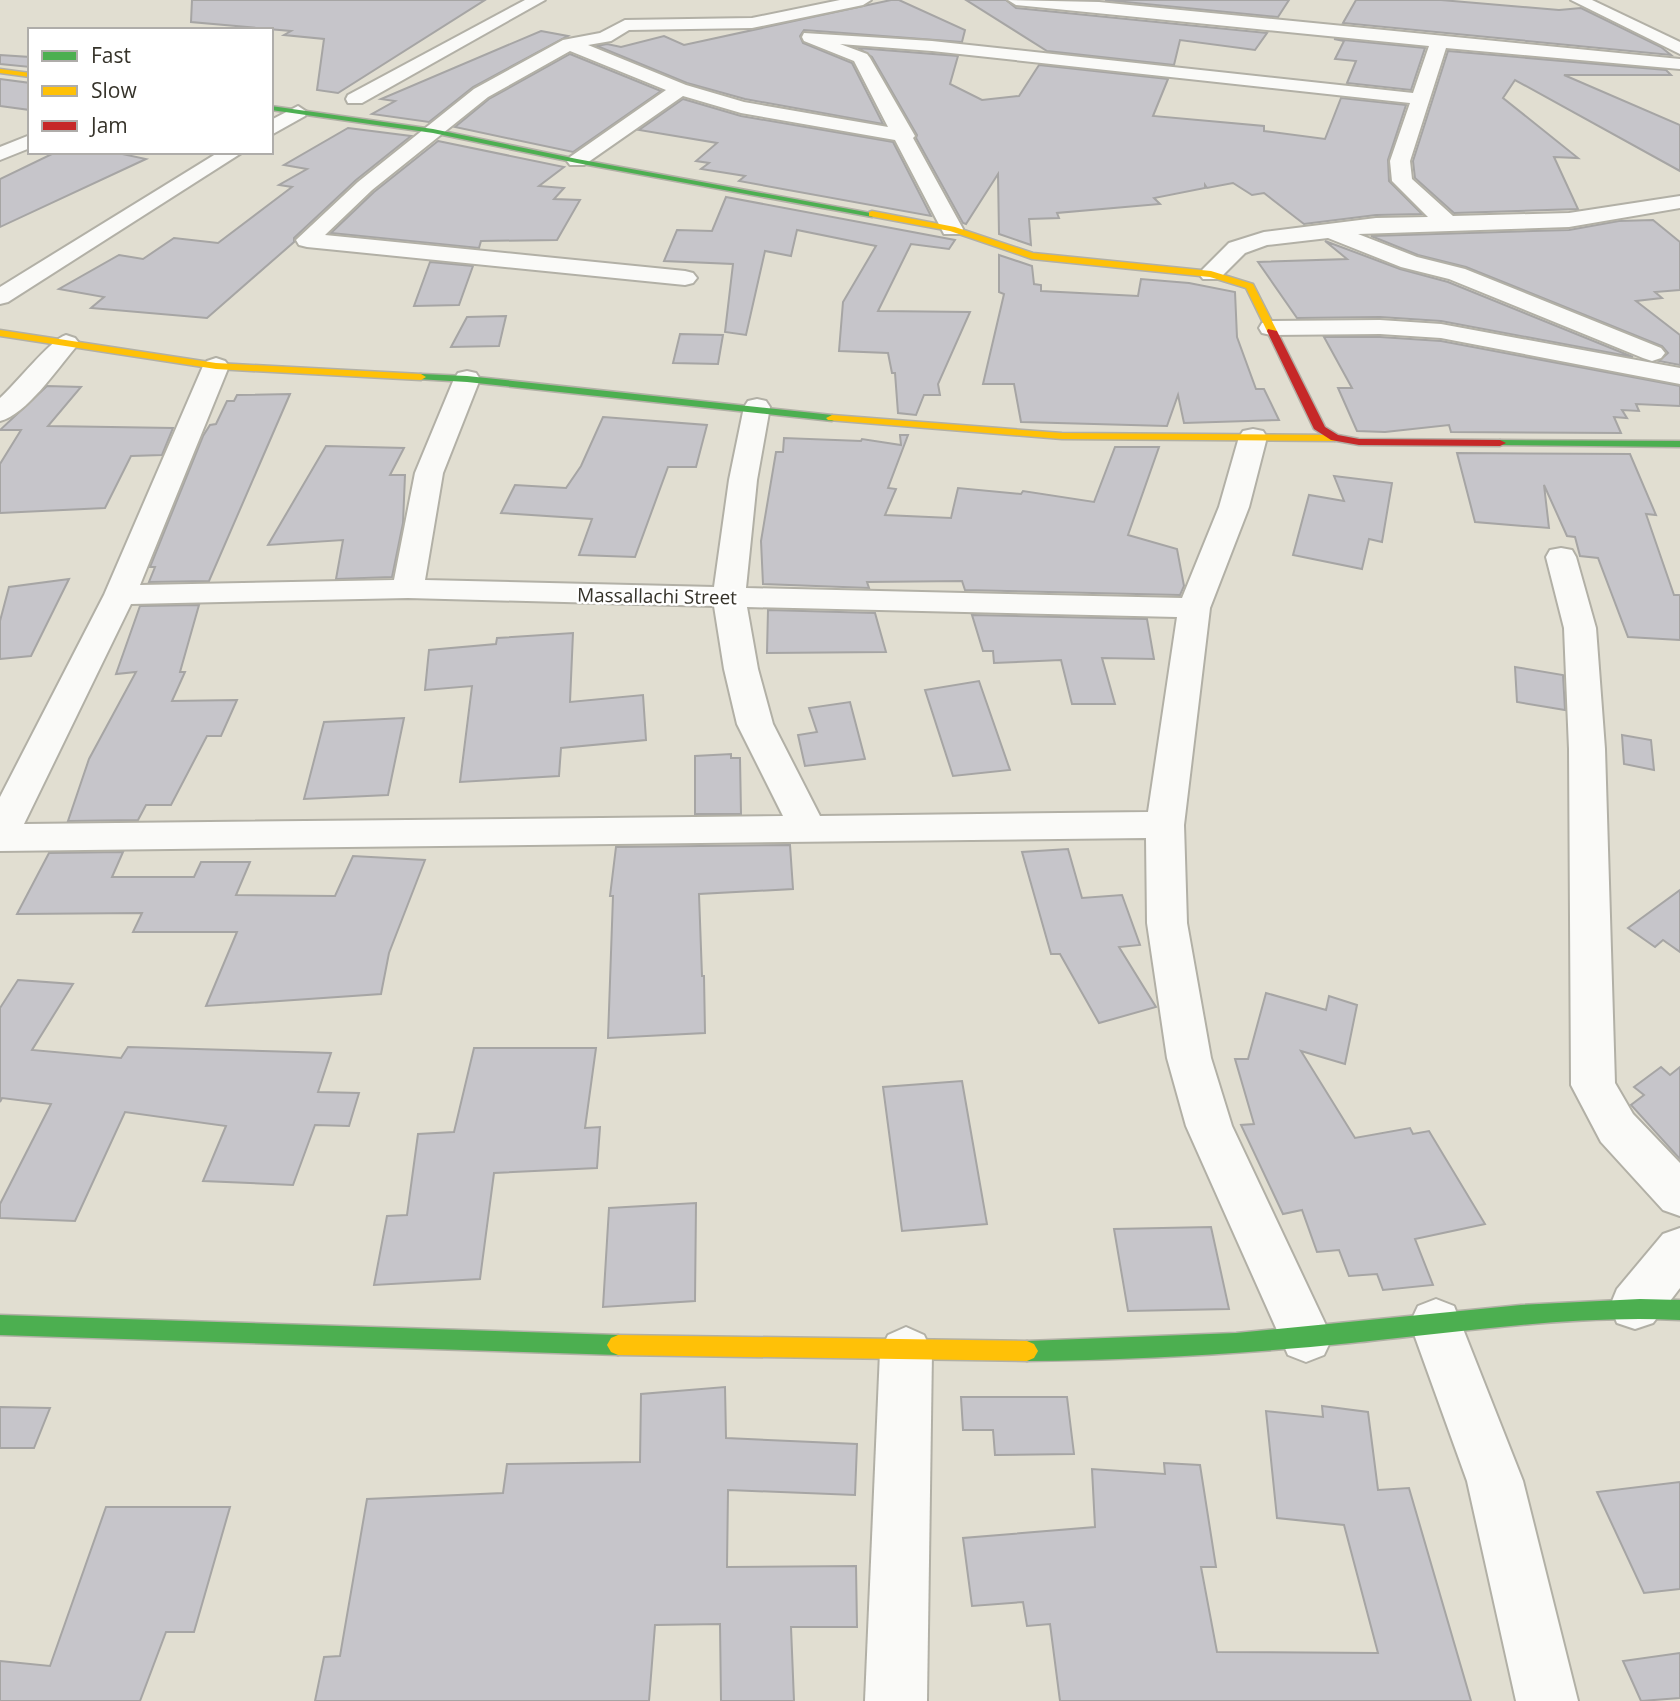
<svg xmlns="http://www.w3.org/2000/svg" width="1680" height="1701" font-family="'Open Sans',sans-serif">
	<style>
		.building { fill: #c6c5ca; stroke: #a6a5a4; stroke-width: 2 }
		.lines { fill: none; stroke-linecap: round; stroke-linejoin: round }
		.street-casing { stroke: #b2b0a6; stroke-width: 4 }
		.fast-casing { stroke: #b2b0a6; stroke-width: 3 }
		.slow-casing { stroke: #b2b0a6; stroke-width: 3 }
		.jam-casing { stroke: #b2b0a6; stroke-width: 3 }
		.street { fill: #fafaf8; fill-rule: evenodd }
		.fast { fill: #4caf50; fill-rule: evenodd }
		.slow { fill: #ffc107; fill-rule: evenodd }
		.jam { fill: #c62828; fill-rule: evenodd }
		.labels { text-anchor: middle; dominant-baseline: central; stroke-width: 5; stroke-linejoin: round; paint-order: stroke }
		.street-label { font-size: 19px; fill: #36332a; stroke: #fff }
	</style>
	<rect width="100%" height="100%" fill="#e1ded1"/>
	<g class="building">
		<polygon points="192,0 485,0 338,93 317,90 324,39 284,35 291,31 191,22"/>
		<polygon points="891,0 899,0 965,30 962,42 804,30 800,36 803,43 852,63 883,124 745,99 687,83 597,46 607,44 621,47 664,36 684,45"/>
		<polygon points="966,0 1006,0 1016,8 1267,33 1255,50 1180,40 1174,65 1047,51"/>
		<polygon points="1105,0 1289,0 1278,17"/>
		<polygon points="1356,0 1441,0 1559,10 1581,8 1661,47 1671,55 1343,23"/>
		<polygon points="541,31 568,36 473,87 429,122 372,114 395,101 381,99"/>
		<polygon points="1334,39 1425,48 1411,90 1347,83 1356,61 1335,59 1344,41"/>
		<polygon points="858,48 958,56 950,84 982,100 1019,96 1039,65 1168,79 1153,116 1264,126 1264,131 1325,139 1341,98 1406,105 1388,160 1389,181 1422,214 1376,215 1304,224 1264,193 1252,195 1233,183 1207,188 1205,185 1205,188 1154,198 1160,204 1057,213 1059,218 1029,219 1031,245 999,234 998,174 966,224 963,223 916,138 917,135 872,57"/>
		<polygon points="1448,51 1666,70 1671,75 1564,75 1680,125 1680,171 1515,80 1503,98 1578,158 1554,157 1578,209 1454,213 1415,178 1413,161"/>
		<polygon points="570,54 661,91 573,152 455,127 489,99"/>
		<polygon points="0,55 30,57 30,67 0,64"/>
		<polygon points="0,79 30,83 30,110 0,106"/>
		<polygon points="683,99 741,116 893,142 931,216 739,181 745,176 701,169 709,163 696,161 717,143 639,130"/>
		<polygon points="348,128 411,136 356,180 294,238 294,242 207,318 91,308 104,297 59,289 119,255 143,259 174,238 218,243 292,187 279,185 307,169 284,165"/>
		<polygon points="438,141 564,167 539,186 564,188 554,199 580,200 557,240 481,241 479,248 331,233 374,192"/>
		<polygon points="56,152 113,152 146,159 0,227 0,179"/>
		<polygon points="726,197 955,240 949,249 911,244 878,311 970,312 938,384 940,395 924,395 916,415 898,413 895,373 892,373 888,353 839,351 843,302 876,246 797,230 791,256 765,251 746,335 725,332 733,264 664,261 677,230 712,231"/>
		<polygon points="1653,220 1680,242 1680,290 1655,292 1662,298 1636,301 1680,335 1680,365 1659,361 1668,353 1662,346 1466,267 1418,255 1371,236 1569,230 1619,221"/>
		<polygon points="1325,241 1400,269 1448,282 1633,357 1441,321 1380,317 1297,318 1258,262 1347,259"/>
		<polygon points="999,255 1032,266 1034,284 1041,285 1041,291 1138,296 1141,279 1189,283 1235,292 1237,337 1256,389 1264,389 1279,420 1184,423 1178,395 1167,426 1021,422 1014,384 983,384 1004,294 999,292"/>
		<polygon points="430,262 473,266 459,305 414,306"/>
		<polygon points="506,316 499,346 451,347 467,317"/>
		<polygon points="680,334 723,335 718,364 673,363"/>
		<polygon points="1324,337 1380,337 1441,341 1680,386 1680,406 1636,404 1639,411 1622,410 1627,418 1614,417 1621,433 1451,432 1449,425 1385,432 1357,431 1338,388 1352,388"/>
		<polygon points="47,386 81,387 48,426 173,428 162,455 131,456 105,508 0,513 0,464 21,430 0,430"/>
		<polygon points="290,394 209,581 149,582 155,567 150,567 203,436 210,425 216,424 227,401 234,401 237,395"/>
		<polygon points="603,417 707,425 696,467 668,467 635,557 579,555 592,519 501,513 515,485 566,488 581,466"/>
		<polygon points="900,435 908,435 888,488 896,489 885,515 951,518 958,488 1021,494 1023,491 1094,502 1115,447 1159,447 1128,535 1177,549 1184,586 1180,595 965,590 962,581 867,582 869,588 763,584 761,541 776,452 783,452 784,438 861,441 862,439 901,445"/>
		<polygon points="326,446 404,448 390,475 405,475 403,523 392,577 336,579 343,540 268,545"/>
		<polygon points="1457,453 1630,454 1656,515 1646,514 1674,595 1680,595 1680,640 1628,637 1598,558 1580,556 1575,537 1567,536 1544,485 1549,528 1475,522"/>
		<polygon points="1334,476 1392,483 1382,542 1369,539 1362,569 1293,555 1309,495 1344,501"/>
		<polygon points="69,579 31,656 0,659 0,621 9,587"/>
		<polygon points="199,605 180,672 185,672 172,701 237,700 221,736 207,736 171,805 146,805 138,820 68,821 89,759 136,672 116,674 140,606"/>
		<polygon points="768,610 875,613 886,652 767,653"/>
		<polygon points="972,615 1147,619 1154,659 1102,658 1115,704 1072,704 1061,660 994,663 993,651 983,651"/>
		<polygon points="573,633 570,702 643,695 646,740 561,748 559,776 460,782 472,686 425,690 429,650 496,644 497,638"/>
		<polygon points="1515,667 1563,675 1565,710 1517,702"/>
		<polygon points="979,681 1010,770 953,776 925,690"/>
		<polygon points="850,702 865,759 805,766 798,735 817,732 809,708"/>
		<polygon points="404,718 388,795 304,799 324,722"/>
		<polygon points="1622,735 1651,740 1654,770 1624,764"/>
		<polygon points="731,754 731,758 740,758 741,814 695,814 695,756"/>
		<polygon points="790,845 793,889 699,894 702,976 704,976 705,1033 608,1038 613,896 610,896 616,847"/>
		<polygon points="1068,849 1082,898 1122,895 1140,945 1119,947 1156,1007 1099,1023 1060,954 1051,954 1022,852"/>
		<polygon points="123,852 112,877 194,877 201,862 250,862 236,895 335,896 353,856 425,860 389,953 381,994 206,1006 237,932 133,932 142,913 17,914 49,853"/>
		<polygon points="1680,890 1680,952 1663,940 1655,947 1628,928"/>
		<polygon points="18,980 73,984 32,1050 121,1058 128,1047 331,1053 318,1092 359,1093 349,1126 315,1125 293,1185 203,1181 226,1126 125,1112 75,1221 0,1218 0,1204 51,1104 2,1098 0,1102 0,1008"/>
		<polygon points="1266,993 1326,1010 1329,996 1357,1005 1345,1064 1301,1051 1355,1138 1410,1128 1413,1134 1429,1131 1485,1224 1415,1239 1433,1285 1383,1290 1377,1274 1349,1276 1339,1250 1317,1252 1302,1210 1283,1214 1241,1125 1254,1124 1235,1059 1248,1059"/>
		<polygon points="474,1048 596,1048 585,1128 600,1127 597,1168 494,1173 480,1279 374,1285 387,1216 407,1215 418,1134 454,1132"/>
		<polygon points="1661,1067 1670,1075 1680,1067 1680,1159 1631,1105 1644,1095 1634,1087"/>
		<polygon points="962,1081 987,1224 902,1231 883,1087"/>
		<polygon points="696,1203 695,1301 603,1307 609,1208"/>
		<polygon points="1211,1227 1229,1309 1128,1311 1114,1229"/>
		<polygon points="725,1387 726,1438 857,1444 855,1495 728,1490 727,1567 856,1566 857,1627 791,1627 794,1701 721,1701 720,1624 655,1625 649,1701 315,1701 324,1657 340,1656 367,1499 503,1493 507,1464 640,1462 641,1394"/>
		<polygon points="961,1397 1067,1397 1074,1454 995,1455 993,1430 963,1430"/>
		<polygon points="1322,1406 1368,1412 1378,1490 1409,1488 1471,1701 1060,1701 1050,1624 1027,1626 1023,1602 972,1606 963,1538 1095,1527 1092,1469 1165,1474 1164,1463 1200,1465 1216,1567 1201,1567 1217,1652 1378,1653 1344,1525 1277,1518 1266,1411 1323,1417"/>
		<polygon points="0,1407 50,1408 34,1448 0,1448"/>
		<polygon points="1680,1482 1680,1589 1644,1593 1597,1492"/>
		<polygon points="106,1507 230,1507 194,1632 166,1632 140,1701 0,1701 0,1661 50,1666"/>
		<polygon points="1680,1653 1680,1698 1641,1701 1623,1661"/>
	</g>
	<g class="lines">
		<defs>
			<g id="street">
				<polygon points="525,0 545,0 362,103 348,103 346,99 348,95"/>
				<polygon points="840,0 871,0 863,5 752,28 629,30 611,41 588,45 686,85 744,102 888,127 854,61 804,41 802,37 804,33 932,41 1413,93 1429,46 1016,5 1008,0 1099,2 1680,59 1680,69 1446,48 1410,161 1412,179 1453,216 1569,213 1680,196 1680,208 1569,227 1358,234 1417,257 1465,269 1661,348 1665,353 1661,358 1652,361 1643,358 1449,279 1401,267 1328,238 1267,245 1245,253 1219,279 1203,279 1199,274 1203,269 1229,243 1264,232 1376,218 1428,217 1392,181 1390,161 1410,103 932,51 840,44 867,54 870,58 915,136 913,138 963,229 960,234 944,234 895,140 741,113 683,96 584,165 570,165 567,161 570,157 666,90 570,51 488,97 372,190 325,235 685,271 693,273 697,278 693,283 685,285 307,247 299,245 296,240 358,182 474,89 563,40 600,33 625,20 752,18"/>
				<polygon points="1571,0 1592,0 1680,42 1680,54"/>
				<polygon points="298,106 307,112 305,116 271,135 271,120"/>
				<polygon points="30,135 30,148 0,160 0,147"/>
				<polygon points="219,152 243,152 8,302 0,304 0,287"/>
				<polygon points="1380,320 1441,324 1680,368 1680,384 1441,338 1380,334 1271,335 1262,333 1259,328 1262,323 1271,321"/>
				<path d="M 66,335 L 75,338 L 79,343 L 75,348 C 57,369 26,415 0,421 L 0,398 C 15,385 51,339 66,335 Z"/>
				<path d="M 216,358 L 225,361 L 229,366 L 140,585 L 394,580 L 415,473 L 454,379 L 458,373 L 467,371 L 476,373 L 480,379 L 443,473 L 425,580 L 714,587 L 729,480 L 744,407 L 748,401 L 757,399 L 766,401 L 770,407 L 757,480 L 746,588 L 1182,598 L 1219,507 L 1239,437 L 1243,431 L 1253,429 L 1263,431 L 1267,437 L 1249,507 L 1210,608 L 1184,825 L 1187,923 L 1211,1058 L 1232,1126 L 1332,1338 L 1324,1355 L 1306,1362 L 1288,1355 L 1186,1126 L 1167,1058 L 1147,923 L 1146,838 L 0,851 L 0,797 L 104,595 L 203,366 L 207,361 ZM 408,598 L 714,606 L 724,669 L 737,724 L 783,816 L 24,824 L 131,604 ZM 747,607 L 1177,617 L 1148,812 L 820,816 L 773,724 L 758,669 Z"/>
				<polygon points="1561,548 1572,550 1576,557 1596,628 1605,749 1615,1083 1633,1114 1680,1163 1680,1216 1663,1210 1601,1142 1571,1085 1569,749 1564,628 1546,557 1550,550"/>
				<polygon points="1680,1228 1680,1288 1653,1323 1635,1329 1617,1323 1610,1306 1617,1289 1663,1234"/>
				<polygon points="1436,1299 1454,1306 1523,1481 1578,1701 1516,1701 1467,1481 1410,1323 1418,1306"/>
				<polygon points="906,1327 924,1335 932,1352 927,1701 865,1701 880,1352 888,1335"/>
			</g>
			<g id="fast">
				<polygon points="271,106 433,129 577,159 876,214 872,217 577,163 433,133 271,110"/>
				<polygon points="421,374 467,376 832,415 838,418 832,421 467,382 417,379 417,375"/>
				<polygon points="1500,440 1680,441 1680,447 1496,445 1494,443"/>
				<path d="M 1640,1299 L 1680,1300 L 1680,1320 C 1569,1315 1461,1332 1351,1343 C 1243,1354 1135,1360 1027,1361 L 1020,1358 L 1016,1351 L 1020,1344 L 1027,1341 L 1236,1333 L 1521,1305 Z"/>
				<polygon points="0,1315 618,1335 625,1338 629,1345 625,1352 618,1355 0,1335"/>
			</g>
			<g id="slow">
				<polygon points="0,69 30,73 30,77 0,73"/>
				<polygon points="872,211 955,227 1033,253 1211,271 1253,284 1277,331 1268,333 1246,288 1210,277 1032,259 950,231 869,216 869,212"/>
				<polygon points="0,330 216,363 421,374 426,377 421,380 216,369 0,336"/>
				<polygon points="832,415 1062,433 1335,435 1341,438 1335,441 1062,439 828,420 826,418"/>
				<polygon points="618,1335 1027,1341 1034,1344 1038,1351 1034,1358 1027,1361 618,1355 611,1352 607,1345 611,1338"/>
			</g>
			<polygon id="jam" points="1268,329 1277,331 1325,427 1338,435 1359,439 1500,440 1506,443 1500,446 1359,445 1331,440 1314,429 1267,331"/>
		</defs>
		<use href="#street" class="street-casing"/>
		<use href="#fast" class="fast-casing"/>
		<use href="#slow" class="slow-casing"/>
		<use href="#jam" class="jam-casing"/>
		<use href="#street" class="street"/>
		<use href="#fast" class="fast"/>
		<use href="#slow" class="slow"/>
		<use href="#jam" class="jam"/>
	</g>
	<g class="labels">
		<g class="street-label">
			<text transform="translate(657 596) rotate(1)">Massallachi Street</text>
		</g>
	</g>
	<rect x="28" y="28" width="245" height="126" fill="#ffffff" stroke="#afadaa" stroke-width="2"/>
	<rect x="42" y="51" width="35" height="10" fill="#4caf50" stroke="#afadaa" stroke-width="2"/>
	<text x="91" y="63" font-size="21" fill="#36332a">Fast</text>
	<rect x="42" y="86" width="35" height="10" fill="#ffc107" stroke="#afadaa" stroke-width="2"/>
	<text x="91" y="98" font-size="21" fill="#36332a">Slow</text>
	<rect x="42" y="121" width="35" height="10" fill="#c62828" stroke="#afadaa" stroke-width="2"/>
	<text x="91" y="133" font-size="21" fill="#36332a">Jam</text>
</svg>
